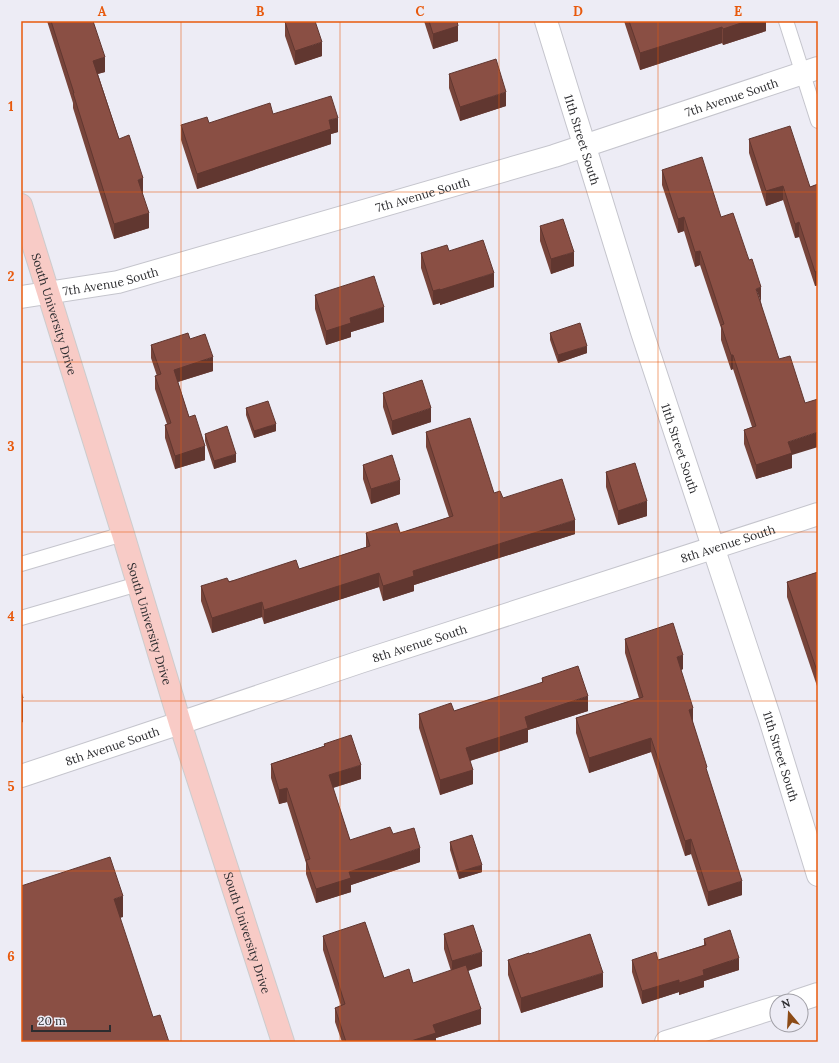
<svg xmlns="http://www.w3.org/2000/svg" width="839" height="1063" font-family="Lora,serif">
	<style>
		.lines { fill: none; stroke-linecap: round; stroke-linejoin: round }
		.service-casing { stroke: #c5c5cd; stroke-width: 16 }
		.minor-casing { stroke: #c5c5cd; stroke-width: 24 }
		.primary-casing { stroke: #cccccd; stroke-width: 24 }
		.service { stroke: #fff; stroke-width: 14 }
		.minor { stroke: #fff; stroke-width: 22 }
		.primary { stroke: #f8cbc6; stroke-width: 22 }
		.wall { fill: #77443a }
		.shaded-wall { fill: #613730 }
		.building { fill: #8a4f44; stroke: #613730 }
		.grid { fill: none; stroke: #e8590c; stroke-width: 1; stroke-opacity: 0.55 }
		.labels { text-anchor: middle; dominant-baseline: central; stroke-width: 4; stroke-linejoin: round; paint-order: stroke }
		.street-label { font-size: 12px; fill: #2c2c2f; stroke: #edecf5 }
		.neatline { fill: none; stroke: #e8590c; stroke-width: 1.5 }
		.grid-label { font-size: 13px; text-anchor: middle; font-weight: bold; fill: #e8590c }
	</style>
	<rect width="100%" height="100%" fill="#edecf5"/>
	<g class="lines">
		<defs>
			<g id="service">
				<polyline points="786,21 818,121"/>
				<polyline points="21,564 123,534"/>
				<polyline points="21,618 138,584"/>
			</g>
			<g id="minor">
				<path id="s1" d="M 546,21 L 642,332 L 770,719 L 818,875"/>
				<path id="s2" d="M 21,297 L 118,282 L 554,156 L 818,68"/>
				<path id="s3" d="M 21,776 L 180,723 L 360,662 L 818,514"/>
				<polyline points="797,1001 818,994"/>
				<polyline points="666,1042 777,1007"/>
			</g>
			<g id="primary">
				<path id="s4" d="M 21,205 L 123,534 L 180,723 L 283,1042"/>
			</g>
		</defs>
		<use href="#service" class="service-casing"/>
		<use href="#minor" class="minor-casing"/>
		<use href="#primary" class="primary-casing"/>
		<use href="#service" class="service"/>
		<use href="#minor" class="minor"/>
		<use href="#primary" class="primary"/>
	</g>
	<g class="wall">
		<polygon points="47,21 93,21 105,72 98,74 119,139 143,193 142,193 149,228 114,239 73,108 73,103"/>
		<polygon points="424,21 457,21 458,41 433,49"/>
		<polygon points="624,21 766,21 766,31 723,45 722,43 640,70"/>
		<polygon points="285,22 322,56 295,65 285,36"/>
		<polygon points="449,74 506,106 460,121 449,88"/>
		<polygon points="273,114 338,132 331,134 331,144 197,189 181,140 181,125 209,123"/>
		<polygon points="749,139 810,187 818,184 818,285 815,286 799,237 795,238 783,200 766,206 749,153"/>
		<polygon points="662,170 721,217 761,302 792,455 792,468 756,479 744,444 744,430 752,427 733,369 731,370 721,340 721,328 700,265 695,267 684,231 678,233 662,185"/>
		<polygon points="540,226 574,266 551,274 540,241"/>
		<polygon points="449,251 494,287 440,305 440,303 433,305 421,268 421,253"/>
		<polygon points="315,295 384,322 351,332 351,337 326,345 315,309"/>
		<polygon points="550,333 587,353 558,363 550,340"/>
		<polygon points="190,339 213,371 178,382 189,417 205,460 175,469 165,438 165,425 167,424 155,389 155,376 157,376 151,358 151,345"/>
		<polygon points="383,393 431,422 392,435 383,407"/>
		<polygon points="246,408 276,431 254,438 246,415"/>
		<polygon points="426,432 494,493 503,498 575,534 414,585 414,591 383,601 379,587 264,624 262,617 212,633 201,601 201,586 299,569 366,547 366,533 400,533 449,517 426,447"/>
		<polygon points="205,434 236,462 214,469 205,441"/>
		<polygon points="363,465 400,494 371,504 363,479"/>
		<polygon points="606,472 647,516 618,525 606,487"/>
		<polygon points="818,572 818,689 787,597 787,582"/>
		<polygon points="625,639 683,669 681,670 693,723 742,895 708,906 691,854 685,856 651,752 589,773 576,733 576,718 639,698 625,653"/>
		<polygon points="542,678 588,711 528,730 528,742 470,761 473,784 440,795 419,728 419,714 454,711 542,683"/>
		<polygon points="324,744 361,779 333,788 350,840 393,834 420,862 351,885 351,892 316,903 306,874 306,863 287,802 279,804 271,778 271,764 324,746"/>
		<polygon points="450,842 482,872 459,879 450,850"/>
		<polygon points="444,934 482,966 468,971 481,1024 436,1038 436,1042 342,1042 335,1022 335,1008 341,1006 323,950 323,936 384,978 413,983 451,971 444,949"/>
		<polygon points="704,939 739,970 704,981 704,987 679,995 679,992 642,1004 632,972 632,960 658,960 704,945"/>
		<polygon points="508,960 603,987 521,1013 508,975"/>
	</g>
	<g class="shaded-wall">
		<polygon points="747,21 766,21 766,31 723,45 723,29"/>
		<polygon points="458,26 458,41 433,49 433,34"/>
		<polygon points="722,27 722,43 640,70 640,53"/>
		<polygon points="322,42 322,56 295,65 295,51"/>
		<polygon points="105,57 105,72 93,75 93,61"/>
		<polygon points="506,92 506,106 460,121 460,107"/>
		<polygon points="338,118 338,132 331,134 331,144 197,189 197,174 329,120"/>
		<polygon points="143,178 143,193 138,195 138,180"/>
		<polygon points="783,186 783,200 766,206 766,191"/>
		<polygon points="149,213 149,228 114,239 114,224"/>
		<polygon points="684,217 684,231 678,233 678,219"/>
		<polygon points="799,222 799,237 795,238 795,224"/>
		<polygon points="700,251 700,265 695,267 695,252"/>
		<polygon points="574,252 574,266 551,274 551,259"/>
		<polygon points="818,271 818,285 815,286 815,272"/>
		<polygon points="494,273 494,287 440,305 440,290"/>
		<polygon points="761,287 761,302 756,289"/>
		<polygon points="440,289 440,303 433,305 433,291"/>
		<polygon points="384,307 384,322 351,332 351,337 326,345 326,331 350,318"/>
		<polygon points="587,346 587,353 558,363 558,355"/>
		<polygon points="731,355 733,355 733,369 731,370"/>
		<polygon points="213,357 213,371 174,383 174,370"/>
		<polygon points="431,408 431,422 392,435 392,421"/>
		<polygon points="276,424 276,431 254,438 254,431"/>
		<polygon points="818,432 818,447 792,455 792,468 756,479 756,465 788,442"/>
		<polygon points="205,446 205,460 175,469 175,456"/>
		<polygon points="236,454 236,462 214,469 214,461"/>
		<polygon points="400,480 400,494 371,504 371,489"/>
		<polygon points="647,501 647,516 618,525 618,511"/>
		<polygon points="575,520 575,534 414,585 414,591 383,601 383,586 413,571"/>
		<polygon points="379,573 379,587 264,624 264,610"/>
		<polygon points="262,602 262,617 212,633 212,618"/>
		<polygon points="683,655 683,669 677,672 677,657"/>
		<polygon points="588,696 588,711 528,730 528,742 466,762 466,748 525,717"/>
		<polygon points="23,698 23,722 21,723 21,699"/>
		<polygon points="693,708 693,723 689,724 689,710"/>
		<polygon points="651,738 651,752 589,773 589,758"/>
		<polygon points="361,765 361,779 329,789 329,775"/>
		<polygon points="473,770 473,784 440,795 440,780"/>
		<polygon points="287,788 287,802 279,804 279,790"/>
		<polygon points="691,839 691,854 685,856 685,841"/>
		<polygon points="420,848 420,862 351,885 351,892 316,903 316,889 349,872"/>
		<polygon points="482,865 482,872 459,879 459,872"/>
		<polygon points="742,881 742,895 708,906 708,892"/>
		<polygon points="123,896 123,917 114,920 114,899"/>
		<polygon points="482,952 482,966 452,976 452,961"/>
		<polygon points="739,958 739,970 704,981 704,987 679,995 679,983 703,970"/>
		<polygon points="603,973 603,987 521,1013 521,998"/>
		<polygon points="679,980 679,992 642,1004 642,991"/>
		<polygon points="481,1009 481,1024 436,1038 436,1042 408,1042 433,1025"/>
	</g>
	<g class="building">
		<polygon points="51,21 93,21 105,57 93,61 119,139 129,135 143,178 138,180 149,213 114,224 73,93 74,93"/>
		<polygon points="287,21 315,21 322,42 295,51 285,22"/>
		<polygon points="429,21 457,21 458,26 433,34"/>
		<polygon points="629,21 747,21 723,29 722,27 640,53"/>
		<polygon points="496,59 506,92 460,107 449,74"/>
		<polygon points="331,96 338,118 329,120 331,129 197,174 181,125 207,117 209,123 270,103 273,114"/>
		<polygon points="790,126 810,187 818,184 818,271 815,272 799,222 795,224 783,186 766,191 749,139"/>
		<polygon points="702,157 721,217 733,213 749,260 752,259 761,287 756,289 779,359 790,356 805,403 818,399 818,432 788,442 792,453 756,465 744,430 756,426 733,355 731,355 721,325 724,324 700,251 695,252 684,217 678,219 662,170"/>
		<polygon points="563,219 574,252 551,259 540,226"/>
		<polygon points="483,240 494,273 440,290 440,289 433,291 421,253 447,245 449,251"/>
		<polygon points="374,276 384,307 350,318 351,323 326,331 315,295"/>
		<polygon points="580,323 587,346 558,355 550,333"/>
		<polygon points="188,333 190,339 205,334 213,357 174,370 189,417 195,415 205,446 175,456 165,425 171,423 155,376 161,374 151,345"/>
		<polygon points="422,380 431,408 392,421 383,393"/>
		<polygon points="268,401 276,424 254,431 246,408"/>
		<polygon points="470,418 494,493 500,491 503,498 562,479 575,520 413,571 414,576 383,586 379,573 264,610 262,602 212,618 201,586 227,578 229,582 296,560 299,569 370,546 366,533 397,523 400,533 453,516 426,432"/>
		<polygon points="227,426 236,454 214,461 205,434"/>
		<polygon points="392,455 400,480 371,489 363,465"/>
		<polygon points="635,463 647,501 618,511 606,472"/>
		<polygon points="818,572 818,674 787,582"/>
		<polygon points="673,623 683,655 677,657 693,708 689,710 707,767 706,768 742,881 708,892 691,839 685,841 651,738 589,758 576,718 643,697 625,639"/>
		<polygon points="578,666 588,696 525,717 528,728 466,748 473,770 440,780 419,714 451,703 454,711 543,682 542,678"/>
		<polygon points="21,691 23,698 21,699"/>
		<polygon points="351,735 361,765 329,775 350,840 390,827 393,834 414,828 420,848 349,872 351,878 316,889 306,860 310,859 287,788 279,790 271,764 325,746 324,744"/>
		<polygon points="472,835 482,865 459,872 450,842"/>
		<polygon points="110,857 123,896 114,899 153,1017 160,1015 169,1042 21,1042 21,886"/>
		<polygon points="365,922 384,978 409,969 413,983 466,965 481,1009 433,1025 436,1033 408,1042 346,1042 335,1008 345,1004 323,936"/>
		<polygon points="473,925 482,952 452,961 444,934"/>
		<polygon points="730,930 739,958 703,970 704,975 679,983 679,980 642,991 632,960 656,952 658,960 706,945 704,939"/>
		<polygon points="590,934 603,973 521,998 508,960 529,953 529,954"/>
	</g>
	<path class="grid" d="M 181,21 L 181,1042M 340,21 L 340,1042M 499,21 L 499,1042M 658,21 L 658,1042M 21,192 L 818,192M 21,362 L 818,362M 21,532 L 818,532M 21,701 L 818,701M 21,871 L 818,871"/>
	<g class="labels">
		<g class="street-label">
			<text stroke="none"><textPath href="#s2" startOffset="739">7th Avenue South</textPath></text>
			<text stroke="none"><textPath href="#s1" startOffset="124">11th Street South</textPath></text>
			<text stroke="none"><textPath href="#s2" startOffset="415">7th Avenue South</textPath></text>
			<text stroke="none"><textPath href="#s2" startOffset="91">7th Avenue South</textPath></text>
			<text stroke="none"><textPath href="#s4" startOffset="114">South University Drive</textPath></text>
			<text stroke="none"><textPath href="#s1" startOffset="448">11th Street South</textPath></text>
			<text stroke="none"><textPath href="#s3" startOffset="744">8th Avenue South</textPath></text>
			<text stroke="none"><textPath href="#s4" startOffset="438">South University Drive</textPath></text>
			<text stroke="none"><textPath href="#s3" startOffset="420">8th Avenue South</textPath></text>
			<text stroke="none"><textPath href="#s3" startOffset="96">8th Avenue South</textPath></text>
			<text stroke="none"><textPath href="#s1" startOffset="772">11th Street South</textPath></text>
			<text stroke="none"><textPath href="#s4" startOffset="762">South University Drive</textPath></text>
		</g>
	</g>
	<rect width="839" height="1063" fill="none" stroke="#edecf5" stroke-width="44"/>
	<g transform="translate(789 1013) rotate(342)"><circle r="19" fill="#edecf5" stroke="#a09fa6"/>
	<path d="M0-3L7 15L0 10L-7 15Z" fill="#8c4b16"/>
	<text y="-6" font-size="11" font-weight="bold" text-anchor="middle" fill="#2c2c2f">N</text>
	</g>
	<path d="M32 1025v6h78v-6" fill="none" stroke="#2c2c2f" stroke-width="2"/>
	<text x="38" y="1025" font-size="12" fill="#2c2c2f" stroke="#edecf5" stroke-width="3" paint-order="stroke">20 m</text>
	<rect x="22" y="22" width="795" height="1019" class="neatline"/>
	<g class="grid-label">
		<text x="102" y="16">A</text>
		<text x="260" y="16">B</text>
		<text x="420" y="16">C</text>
		<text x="578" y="16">D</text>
		<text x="738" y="16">E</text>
		<text x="11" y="111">1</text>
		<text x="11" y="281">2</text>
		<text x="11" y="451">3</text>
		<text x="11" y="621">4</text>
		<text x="11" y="791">5</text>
		<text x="11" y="961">6</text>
	</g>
</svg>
